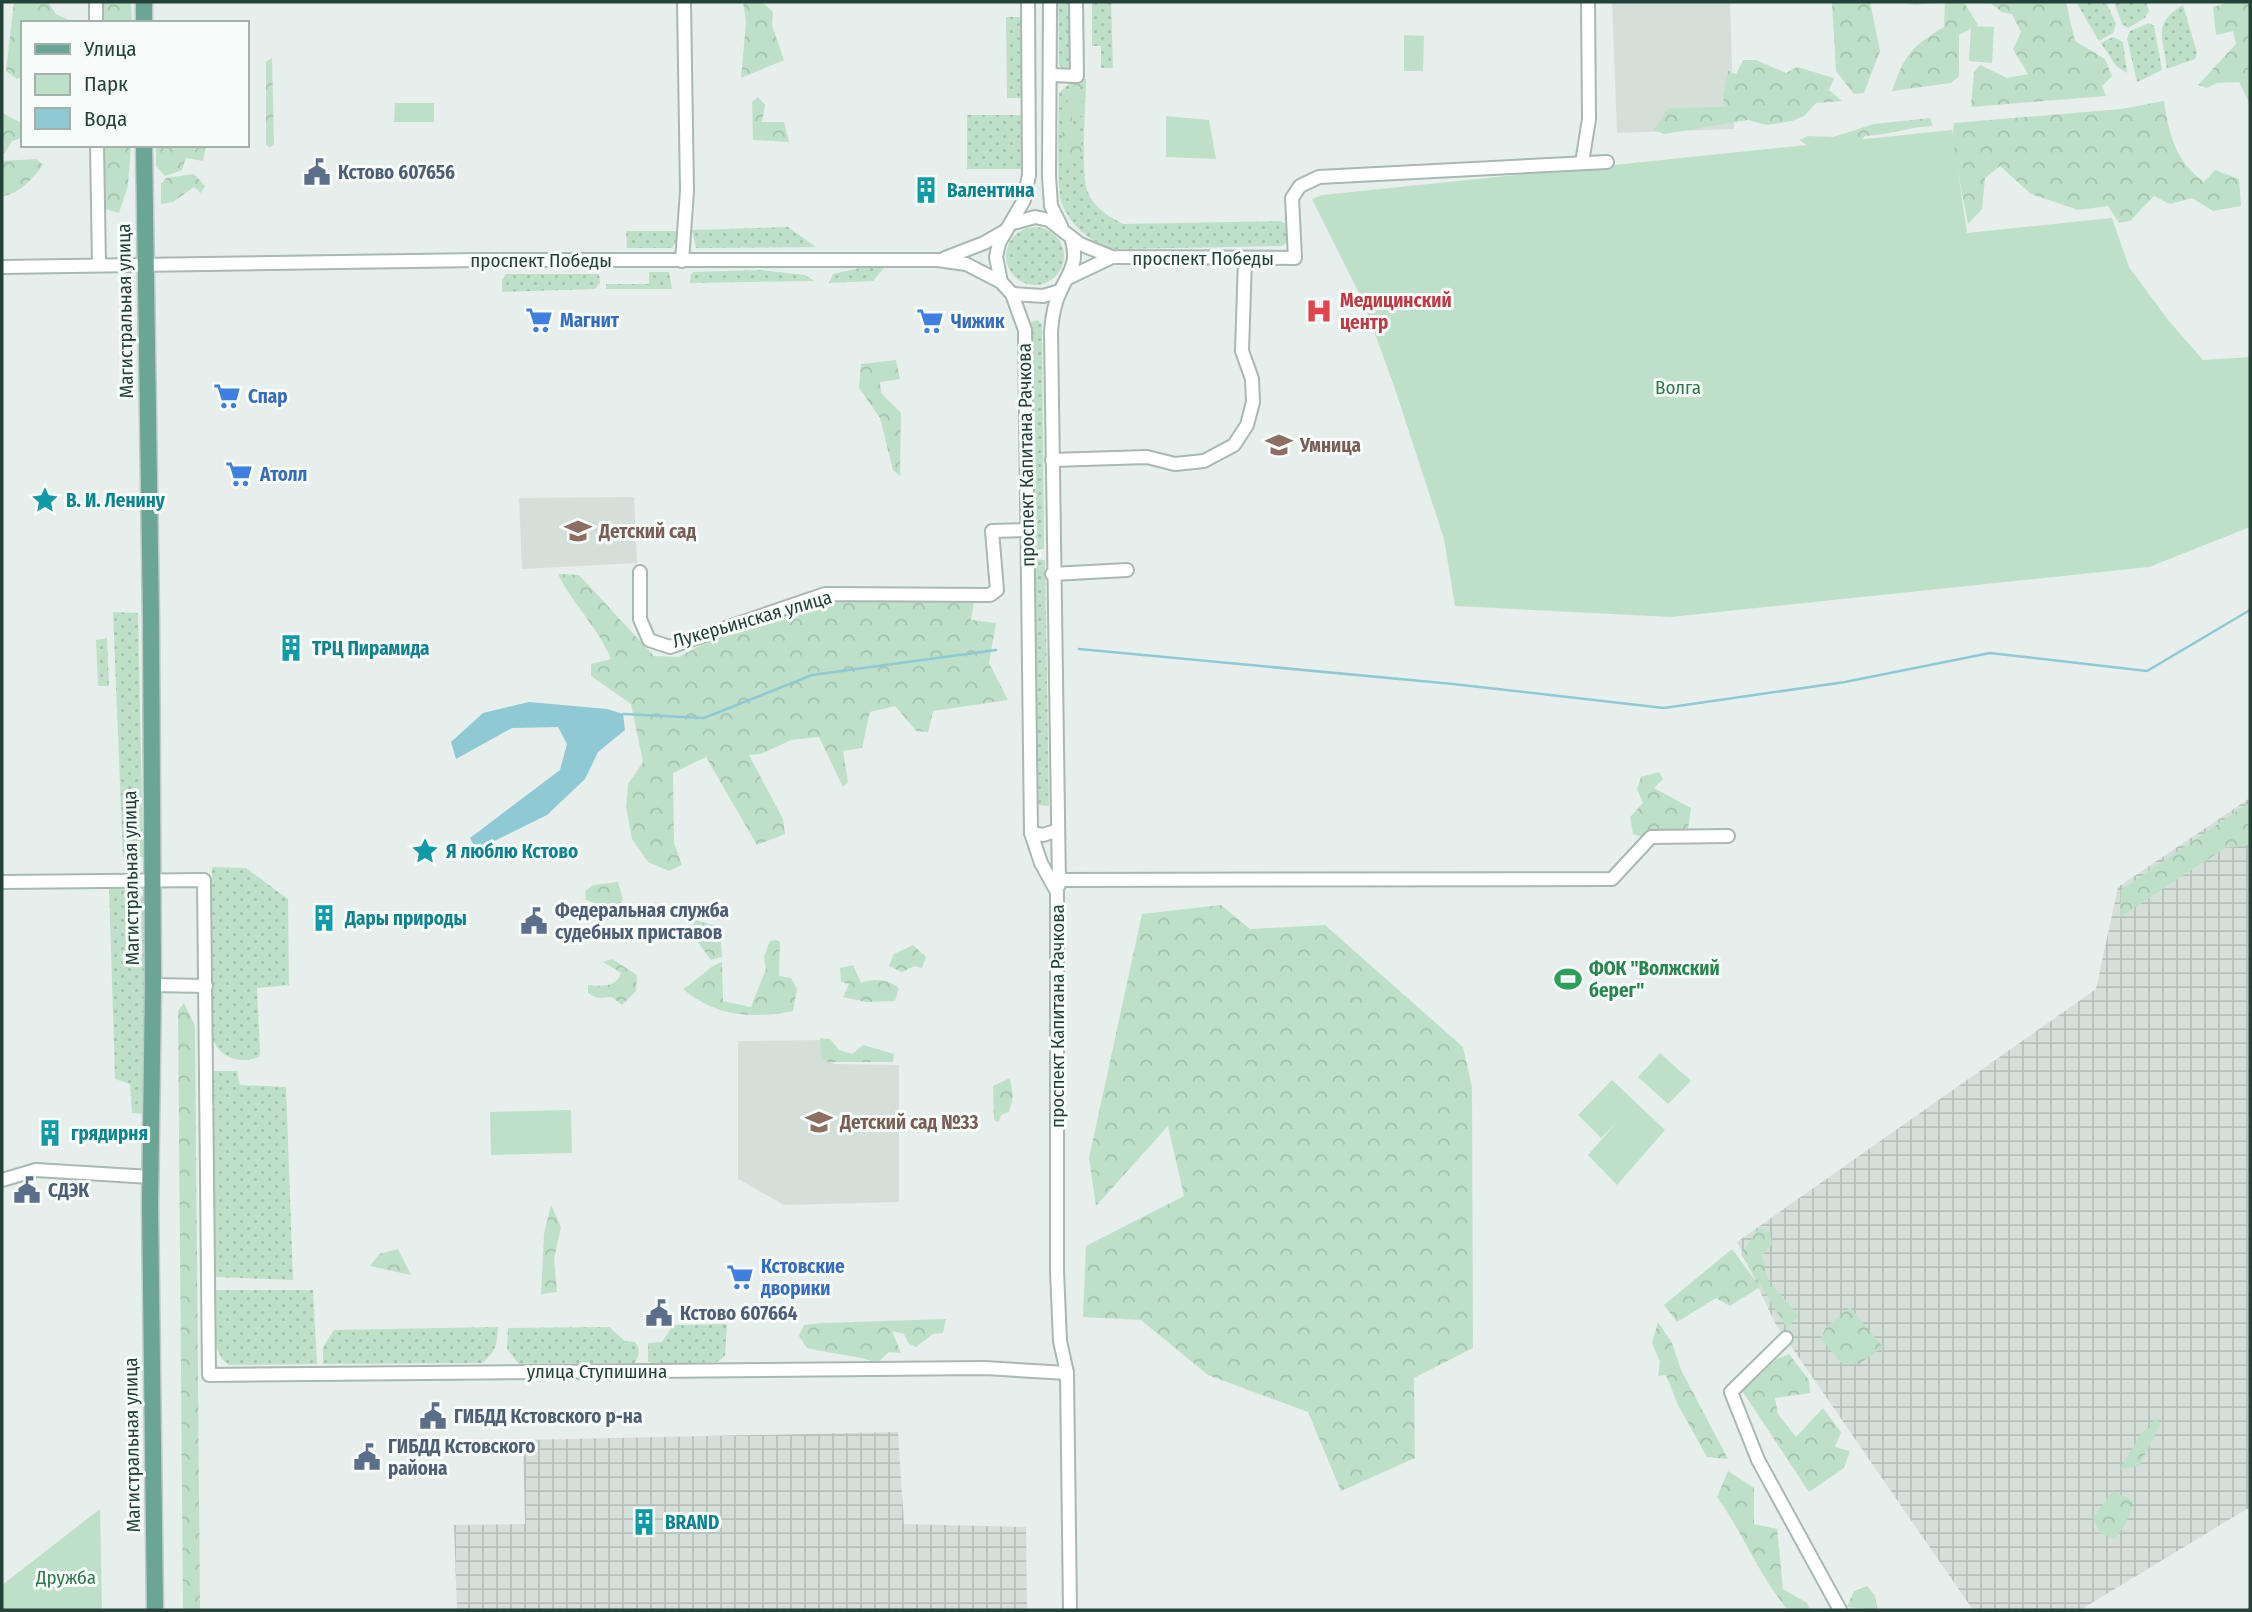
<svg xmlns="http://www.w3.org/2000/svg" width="2252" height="1612" font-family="'Fira Sans Condensed',sans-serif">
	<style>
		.built { fill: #d4dfda }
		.industrial { fill: url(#industrial-grid) }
		.grass { fill: url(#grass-dots) }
		.forest { fill: url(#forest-crowns) }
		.green { fill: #bfe0c8 }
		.water { fill: #8ec9d4 }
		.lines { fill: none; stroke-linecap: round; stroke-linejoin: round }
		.stream { stroke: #8ec9d4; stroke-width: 2.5 }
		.minor-casing { stroke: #a8b8b2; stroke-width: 16 }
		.major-casing { stroke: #c2cac8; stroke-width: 19 }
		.minor { stroke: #fff; stroke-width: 12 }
		.major { stroke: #6aa596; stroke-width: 16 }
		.labels { text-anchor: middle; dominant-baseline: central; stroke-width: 6; stroke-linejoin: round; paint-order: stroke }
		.service-label { font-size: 19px; font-weight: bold; fill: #4e5e75; stroke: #f7fbf9; text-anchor: start }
		.culture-label { font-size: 19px; font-weight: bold; fill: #0d838f; stroke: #f7fbf9; text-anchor: start }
		.street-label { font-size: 19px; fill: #24423a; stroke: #f7fbf9 }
		.health-label { font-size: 19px; font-weight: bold; fill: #be3a42; stroke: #f7fbf9; text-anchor: start }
		.shop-label { font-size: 19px; font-weight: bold; fill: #366cbe; stroke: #f7fbf9; text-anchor: start }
		.park-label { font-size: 19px; fill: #2d7a4b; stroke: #f7fbf9 }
		.education-label { font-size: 19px; font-weight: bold; fill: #785e54; stroke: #f7fbf9; text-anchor: start }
		.leisure-label { font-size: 19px; font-weight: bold; fill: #27864d; stroke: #f7fbf9; text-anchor: start }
	</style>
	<defs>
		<pattern id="industrial-grid" width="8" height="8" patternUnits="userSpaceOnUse" patternTransform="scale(1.75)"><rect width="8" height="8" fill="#d4dfda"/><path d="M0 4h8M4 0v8" fill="none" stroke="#b6c1bc"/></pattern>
		<pattern id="grass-dots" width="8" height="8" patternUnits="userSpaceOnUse" patternTransform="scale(1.75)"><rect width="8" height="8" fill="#bfe0c8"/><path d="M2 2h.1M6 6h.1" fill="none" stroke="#a4c1ad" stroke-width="1.8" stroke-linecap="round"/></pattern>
		<pattern id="forest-crowns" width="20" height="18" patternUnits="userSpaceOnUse" patternTransform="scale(1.75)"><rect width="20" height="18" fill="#bfe0c8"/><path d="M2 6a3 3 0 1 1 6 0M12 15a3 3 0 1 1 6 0" fill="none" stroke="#a4c1ad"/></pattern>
	</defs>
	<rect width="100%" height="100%" fill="#e6efeb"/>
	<g class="built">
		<polygon points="1612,2 1730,2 1734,129 1617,133"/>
		<polygon points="634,497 637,563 522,569 519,498"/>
		<polygon points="829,1040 833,1064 899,1065 899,1202 784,1205 738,1179 738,1041"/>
	</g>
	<g class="industrial">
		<polygon points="2250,798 2250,1507 2080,1610 1973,1610 1775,1323 1737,1242 2096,989 2118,887"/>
		<polygon points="898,1432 904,1524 1026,1527 1027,1610 457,1610 454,1525 525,1524 523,1440"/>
	</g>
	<g class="grass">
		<polygon points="1058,2 1072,2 1073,71 1066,71 1059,65"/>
		<polygon points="1092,2 1111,2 1113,68 1101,68 1101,46 1092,46"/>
		<polygon points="2076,2 2106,2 2116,24 2113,33 2099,41"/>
		<polygon points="2114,2 2146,2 2149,11 2145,18 2128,28 2122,24"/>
		<path d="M 2183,5 L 2197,53 L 2195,59 L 2167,69 C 2163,36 2152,24 2183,5 Z"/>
		<polygon points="1006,17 1024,17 1023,98 1007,98"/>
		<polygon points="2149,23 2154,26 2162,70 2137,82 2127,39 2130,31"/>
		<polygon points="2113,37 2123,42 2127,73 2116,66 2101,43"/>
		<path d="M 1074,79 L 1086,79 C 1086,110 1081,157 1086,186 C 1090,205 1108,217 1124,224 L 1280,221 L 1288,225 L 1288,242 L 1282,246 L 1114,249 C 1091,243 1072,227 1062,204 C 1056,190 1059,113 1059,93 Z"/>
		<rect x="967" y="115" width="56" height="54"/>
		<polygon points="788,227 816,247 696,248 692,230"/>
		<circle cx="1035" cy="256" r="29"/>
		<polygon points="626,231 682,231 672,248 627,248"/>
		<polygon points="860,268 884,268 873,281 829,283 833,274"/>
		<polygon points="759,270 805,275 814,281 690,283 691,274 694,272"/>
		<polygon points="649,272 669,272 672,289 606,289 606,284 649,284"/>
		<polygon points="506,274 599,274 600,283 595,289 502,292 502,280"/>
		<polygon points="1037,320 1042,324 1044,549 1035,549 1031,322"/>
		<polygon points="1034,559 1045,560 1049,806 1038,805"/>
		<polygon points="113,612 138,613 143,857 123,857"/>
		<polygon points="107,638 109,686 98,686 96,640"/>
		<path d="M 212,867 L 246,868 L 288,899 L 289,985 L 257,988 L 260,1051 L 259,1057 C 240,1064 221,1059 213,1040 Z"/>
		<polygon points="129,886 143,897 148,1095 145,1114 132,1113 130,1084 115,1079 109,887"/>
		<polygon points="213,1071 237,1071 240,1085 286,1087 293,1280 215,1277"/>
		<path d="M 216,1290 L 313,1290 L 317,1364 L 229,1365 C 208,1352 216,1312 216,1290 Z"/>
		<polygon points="727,1324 725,1356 717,1362 654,1364 648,1361 648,1343 662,1342 673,1325"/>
		<path d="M 498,1327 C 497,1344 496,1352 482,1363 L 323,1364 L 323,1347 L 334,1330 Z"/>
		<path d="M 609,1327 L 625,1341 L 635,1342 C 641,1350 639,1355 635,1363 L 519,1364 L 507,1349 L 508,1328 Z"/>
	</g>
	<g class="forest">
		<polygon points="14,2 48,2 56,14 71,21 23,23 23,76 17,79 6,71"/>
		<polygon points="100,2 131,2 132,23 100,23"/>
		<polygon points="743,2 762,2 773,12 772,25 784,60 741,78 746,22"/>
		<polygon points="1832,2 1870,2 1880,51 1864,93 1854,94 1836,71"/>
		<path d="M 1902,2 L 1964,2 L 1978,25 L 1959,35 L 1959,76 L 1951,83 L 1892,91 C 1905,54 1911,47 1944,27 L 1945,2 L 1914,5 Z"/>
		<polygon points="1989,2 2066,2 2075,41 2105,59 2112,76 2102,86 2106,96 1971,107 1974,72 1980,65 2007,78 2028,74 2013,49 2021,32 2012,14 2002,12"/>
		<polygon points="2230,2 2250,2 2250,104 2239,82 2217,83 2207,88 2198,85 2236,44 2233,31 2216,35 2213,7"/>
		<polygon points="272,58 274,144 270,147 266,145 266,62"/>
		<polygon points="1743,60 1756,60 1786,73 1797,67 1834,78 1829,90 1842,101 1816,103 1804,116 1792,121 1767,125 1748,120 1664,134 1654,130 1669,108 1725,107 1723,97 1728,71 1736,74"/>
		<path d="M 1077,79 L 1084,81 L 1081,92 L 1085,117 L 1073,113 L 1070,128 L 1081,140 L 1082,155 L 1072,164 L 1063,163 C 1060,136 1063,102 1077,79 Z"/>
		<polygon points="758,97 765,105 762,122 784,122 789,142 753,140 752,102"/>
		<path d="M 2164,101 C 2169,134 2175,161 2204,182 L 2215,170 L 2239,179 L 2241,206 L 2213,211 L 2192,198 L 2170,204 L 2154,196 L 2130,221 L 2119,223 L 2108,206 L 2078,210 L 2031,194 L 2000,166 L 1985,178 L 1982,209 L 1968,224 L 1952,141 L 1954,123 L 2121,109 Z"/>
		<polygon points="3,113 23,124 23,137 12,141 4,154 2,154"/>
		<path d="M 1930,118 L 1933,126 C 1908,127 1889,135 1865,136 L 1855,147 L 1811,148 L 1799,140 L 1808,136 L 1833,137 L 1874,124 Z"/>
		<polygon points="102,145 131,145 128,185 119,213 102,208"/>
		<polygon points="156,145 206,145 203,161 186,158 182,170 165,176 156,166"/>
		<path d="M 36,159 L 43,165 C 33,178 20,194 2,196 L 2,161 Z"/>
		<polygon points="194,174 205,186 201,193 194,187 173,202 161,204 161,184 166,178"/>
		<polygon points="896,360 900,379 880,382 881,393 901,413 900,476 893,470 880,418 859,388 861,364"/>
		<path d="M 558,574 L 579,575 L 654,656 L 679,657 L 699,646 L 821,597 L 974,602 L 971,620 L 996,623 L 989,663 L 1008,700 L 933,711 L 928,732 L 916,731 L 895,706 L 870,712 L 862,748 L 843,751 L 848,782 L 843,787 L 819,737 L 791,740 L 761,754 L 749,755 L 783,819 L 785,834 L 757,845 L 706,757 L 673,773 L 674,843 L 682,865 L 669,871 L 648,862 L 632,839 L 626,807 L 628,784 L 643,762 L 631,704 L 591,676 L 591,664 L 611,659 C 598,627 573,605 558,574 Z"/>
		<polygon points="1659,772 1663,779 1654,788 1691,808 1688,829 1665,841 1656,830 1653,840 1633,834 1630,817 1643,803 1637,789 1641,777"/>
		<polygon points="2250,802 2250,845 2225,848 2120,917 2121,890"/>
		<polygon points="618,882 623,900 618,907 607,908 586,900 585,891 593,885"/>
		<polygon points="1221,905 1250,929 1325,925 1463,1047 1472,1087 1473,1348 1414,1378 1415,1458 1341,1491 1308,1412 1208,1375 1141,1320 1083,1317 1086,1246 1184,1196 1168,1126 1096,1206 1089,1158 1142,914"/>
		<polygon points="695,920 720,927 722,957 711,960 691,933"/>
		<path d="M 776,940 L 780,942 L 779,976 L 791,978 L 797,989 L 793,1011 C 753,1019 716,1017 683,989 C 697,981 707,967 722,962 L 723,1001 L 751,1007 L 766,969 L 764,956 L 770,941 Z"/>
		<polygon points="913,945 926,957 922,968 915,966 902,972 889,966 894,954"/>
		<path d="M 612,959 L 637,975 L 636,991 L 622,1005 L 612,997 L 597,998 L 588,993 L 588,985 C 601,986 616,988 621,973 L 603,962 Z"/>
		<path d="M 853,965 L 861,983 C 874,978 887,979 899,988 L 895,1001 L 866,1002 L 843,997 L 849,984 L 841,982 L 840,968 Z"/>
		<polygon points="184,1003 195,1026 200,1610 183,1610 178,1011"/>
		<polygon points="820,1038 830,1039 839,1050 852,1054 863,1045 894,1054 893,1062 828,1062 822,1059"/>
		<polygon points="1010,1078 1013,1097 1009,1112 1001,1115 999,1122 994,1120 993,1086"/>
		<polygon points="551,1205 561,1227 554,1259 557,1292 541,1294 544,1234"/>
		<polygon points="1759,1228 1770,1232 1772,1244 1762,1256 1768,1280 1799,1316 1787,1328 1741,1254"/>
		<polygon points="398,1249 411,1275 370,1266 379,1254"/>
		<polygon points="1732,1249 1760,1287 1730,1306 1716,1298 1677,1322 1664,1305"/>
		<polygon points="1850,1307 1883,1347 1859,1364 1841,1363 1821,1338 1826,1327"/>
		<path d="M 946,1319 L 943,1333 L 933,1334 L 916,1347 L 908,1343 L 904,1334 L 892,1331 L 901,1353 L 889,1352 L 877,1363 C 854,1354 830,1354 807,1348 L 799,1336 L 804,1325 L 822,1323 Z"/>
		<polygon points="1658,1322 1672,1343 1681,1370 1728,1459 1707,1457 1678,1405 1666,1375 1658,1376 1660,1362 1652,1343"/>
		<polygon points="1789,1354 1809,1380 1810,1393 1775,1398 1778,1414 1796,1437 1823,1408 1841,1432 1835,1447 1850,1451 1844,1468 1809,1492 1741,1389 1777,1359"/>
		<polygon points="2157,1417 2160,1425 2139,1466 2120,1469 2141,1434"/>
		<path d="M 1728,1471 L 1754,1488 L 1754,1524 L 1777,1529 L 1783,1589 L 1807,1603 L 1810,1610 L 1788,1610 C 1759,1576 1743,1533 1717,1497 Z"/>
		<polygon points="2113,1491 2134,1501 2126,1523 2115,1539 2100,1533 2093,1517"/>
		<polygon points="1867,1586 1875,1596 1878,1610 1847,1607 1854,1591"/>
	</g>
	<g class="green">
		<polygon points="1971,26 1994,27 1992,63 1969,61"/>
		<polygon points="1404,35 1424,36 1423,71 1404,71"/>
		<polygon points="395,103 434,103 434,122 394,122"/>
		<polygon points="1166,116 1209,120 1216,159 1166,157"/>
		<polygon points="1952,130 1967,233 2112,218 2129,267 2169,321 2203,360 2250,357 2250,527 2149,567 1671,617 1455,606 1444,539 1395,389 1363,301 1312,199 1322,195"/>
		<polygon points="1660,1053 1691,1081 1668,1104 1638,1077"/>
		<polygon points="1612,1080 1665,1130 1617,1185 1588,1155 1617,1122 1601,1138 1578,1115"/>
		<polygon points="571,1110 572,1153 491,1155 490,1112"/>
		<polygon points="100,1509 102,1610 2,1610 2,1585"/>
	</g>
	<polygon class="water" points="529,702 607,709 623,714 625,730 598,752 585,779 547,815 476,850 470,838 560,770 567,744 558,727 512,728 456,759 451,742 483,713"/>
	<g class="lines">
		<g class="stream">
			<polyline points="1079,649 1453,684 1664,708 1845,682 1990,653 2147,671 2250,610"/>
			<polyline points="623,714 704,718 812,675 996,650"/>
		</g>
		<defs>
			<g id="minor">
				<polyline points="96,2 96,23"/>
				<polyline points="1050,2 1049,176 1051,206 1061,226"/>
				<polyline points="1050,75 1077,76 1076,2"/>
				<polyline points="97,145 99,265"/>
				<polyline points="1582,163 1589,119 1588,2"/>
				<polyline points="1013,223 1035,217 1049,220 1080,244 1112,257 1295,258 1292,198 1300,186 1319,177 1607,162"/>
				<polyline points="945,258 984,243 1005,231"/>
				<polyline points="682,261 687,191 684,2"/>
				<polyline points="2,267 479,260 938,260 966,264 1001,282 1012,294 1025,330 1031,833 1041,863 1057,892 1057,1271 1060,1341 1067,1373 1070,1610"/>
				<polyline points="1070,277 1112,257"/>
				<polyline points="1001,282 996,257 999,243 1024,200 1029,175 1028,2"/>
				<polyline points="1012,294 1043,296 1060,291"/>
				<polyline points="1052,460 1147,457 1175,464 1204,461 1234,445 1247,425 1253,402 1252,379 1242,351 1245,259"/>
				<polyline points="640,572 640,619 649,640 670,647 825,594 990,595 997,590 992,531 1027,530"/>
				<polyline points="1052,574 1127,570"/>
				<polyline points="1031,833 1043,835 1058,830"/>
				<polyline points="1061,880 1612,879 1651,837 1728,836"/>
				<polyline points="2,882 204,880 209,1375 985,1368 1067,1373"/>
				<path d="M 1059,885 L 1051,331 C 1052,318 1054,304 1060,292 C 1070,270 1079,263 1071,237"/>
				<polyline points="153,985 206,986"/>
				<polyline points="2,1180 36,1170 151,1177"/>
				<polyline points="1786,1338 1731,1392 1758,1460 1840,1610"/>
			</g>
			<g id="major">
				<polyline points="144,23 144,2"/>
				<polyline points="144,145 151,619 153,985 150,1205 155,1610"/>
			</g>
		</defs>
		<use href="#minor" class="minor-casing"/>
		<use href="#major" class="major-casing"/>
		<use href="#minor" class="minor"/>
		<use href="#major" class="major"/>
	</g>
	<defs>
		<symbol id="civic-bare" viewBox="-9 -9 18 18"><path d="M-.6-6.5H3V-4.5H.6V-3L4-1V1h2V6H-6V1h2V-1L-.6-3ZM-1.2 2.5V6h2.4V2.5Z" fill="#5c6f8a" stroke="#f7fbf9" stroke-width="2.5" paint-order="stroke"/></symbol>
		<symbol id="building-bare" viewBox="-9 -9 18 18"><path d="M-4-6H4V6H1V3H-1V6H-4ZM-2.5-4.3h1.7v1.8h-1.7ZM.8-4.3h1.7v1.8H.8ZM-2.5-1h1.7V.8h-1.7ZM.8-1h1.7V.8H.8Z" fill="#0f9aa8" stroke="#f7fbf9" stroke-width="2.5" paint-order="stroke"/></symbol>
		<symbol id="hospital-bare" viewBox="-9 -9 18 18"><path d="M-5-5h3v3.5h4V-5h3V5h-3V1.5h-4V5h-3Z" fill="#e0444e" stroke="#f7fbf9" stroke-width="2.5" paint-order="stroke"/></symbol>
		<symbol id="supermarket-bare" viewBox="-9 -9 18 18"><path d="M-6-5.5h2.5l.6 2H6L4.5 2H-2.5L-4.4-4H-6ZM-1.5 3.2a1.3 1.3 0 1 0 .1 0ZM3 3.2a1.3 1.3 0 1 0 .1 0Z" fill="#3f7fe0" stroke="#f7fbf9" stroke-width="2.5" paint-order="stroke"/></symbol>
		<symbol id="school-bare" viewBox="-9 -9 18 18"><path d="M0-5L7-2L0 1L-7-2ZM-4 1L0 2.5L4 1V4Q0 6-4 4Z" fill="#8d6e63" stroke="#f7fbf9" stroke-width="2.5" paint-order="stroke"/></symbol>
		<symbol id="sight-bare" viewBox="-9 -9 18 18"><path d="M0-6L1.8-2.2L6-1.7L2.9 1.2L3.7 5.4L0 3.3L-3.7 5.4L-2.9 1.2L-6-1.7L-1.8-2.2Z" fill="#0f9aa8" stroke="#f7fbf9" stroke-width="2.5" paint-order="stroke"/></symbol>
		<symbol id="stadium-bare" viewBox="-9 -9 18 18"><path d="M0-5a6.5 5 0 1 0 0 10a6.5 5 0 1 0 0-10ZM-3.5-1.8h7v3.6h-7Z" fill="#2e9e5b" stroke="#f7fbf9" stroke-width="2.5" paint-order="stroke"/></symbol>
	</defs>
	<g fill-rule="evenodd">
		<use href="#civic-bare" x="298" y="153" width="38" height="38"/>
		<use href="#building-bare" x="907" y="171" width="38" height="38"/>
		<use href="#hospital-bare" x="1300" y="292" width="38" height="38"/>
		<use href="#supermarket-bare" x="520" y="301" width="38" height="38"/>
		<use href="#supermarket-bare" x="911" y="302" width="38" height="38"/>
		<use href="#supermarket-bare" x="208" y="377" width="38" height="38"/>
		<use href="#school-bare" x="1260" y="426" width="38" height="38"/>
		<use href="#supermarket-bare" x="220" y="455" width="38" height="38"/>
		<use href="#sight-bare" x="26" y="481" width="38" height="38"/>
		<use href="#school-bare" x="559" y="512" width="38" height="38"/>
		<use href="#building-bare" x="272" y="629" width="38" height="38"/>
		<use href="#sight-bare" x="406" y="832" width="38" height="38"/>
		<use href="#building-bare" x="305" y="899" width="38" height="38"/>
		<use href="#civic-bare" x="515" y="902" width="38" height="38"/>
		<use href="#stadium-bare" x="1549" y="960" width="38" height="38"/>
		<use href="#school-bare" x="800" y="1103" width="38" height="38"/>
		<use href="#building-bare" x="31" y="1114" width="38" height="38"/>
		<use href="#civic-bare" x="8" y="1171" width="38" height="38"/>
		<use href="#supermarket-bare" x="721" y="1258" width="38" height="38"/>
		<use href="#civic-bare" x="640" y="1294" width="38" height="38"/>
		<use href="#civic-bare" x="414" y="1397" width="38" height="38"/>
		<use href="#civic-bare" x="348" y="1438" width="38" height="38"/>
		<use href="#building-bare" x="625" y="1503" width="38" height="38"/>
	</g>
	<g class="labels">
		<g class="service-label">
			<text x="338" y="172">Кстово 607656</text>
			<text x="555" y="910">Федеральная служба<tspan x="555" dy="22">судебных приставов</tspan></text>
			<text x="48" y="1190">СДЭК</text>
			<text x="680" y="1313">Кстово 607664</text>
			<text x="454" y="1416">ГИБДД Кстовского р-на</text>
			<text x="388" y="1446">ГИБДД Кстовского<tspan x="388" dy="22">района</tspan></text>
		</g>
		<g class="culture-label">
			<text x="947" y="190">Валентина</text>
			<text x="66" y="500">В. И. Ленину</text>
			<text x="312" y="648">ТРЦ Пирамида</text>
			<text x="446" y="851">Я люблю Кстово</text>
			<text x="345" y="918">Дары природы</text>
			<text x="71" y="1133">грядирня</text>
			<text x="665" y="1522">BRAND</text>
		</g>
		<g class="street-label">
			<text x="1203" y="258">проспект Победы</text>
			<text x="541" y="260">проспект Победы</text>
			<text transform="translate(125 311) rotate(-91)">Магистральная улица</text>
			<text transform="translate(1026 455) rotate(-91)">проспект Капитана Рачкова</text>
			<text transform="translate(752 619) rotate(-16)">Лукерьинская улица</text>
			<text transform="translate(131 878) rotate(-91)">Магистральная улица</text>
			<text transform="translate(1057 1016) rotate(-90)">проспект Капитана Рачкова</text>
			<text x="597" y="1371">улица Ступишина</text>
			<text transform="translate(132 1445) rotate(-91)">Магистральная улица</text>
		</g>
		<g class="health-label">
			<text x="1340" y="300">Медицинский<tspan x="1340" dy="22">центр</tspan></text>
		</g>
		<g class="shop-label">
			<text x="560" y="320">Магнит</text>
			<text x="951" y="321">Чижик</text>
			<text x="248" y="396">Спар</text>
			<text x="260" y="474">Атолл</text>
			<text x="761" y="1266">Кстовские<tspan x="761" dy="22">дворики</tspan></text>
		</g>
		<g class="park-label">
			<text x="1678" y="387">Волга</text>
			<text x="66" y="1577">Дружба</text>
		</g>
		<g class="education-label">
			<text x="1300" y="445">Умница</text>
			<text x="599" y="531">Детский сад</text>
			<text x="840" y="1122">Детский сад №33</text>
		</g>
		<g class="leisure-label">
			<text x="1589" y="968">ФОК "Волжский<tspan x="1589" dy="22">берег"</tspan></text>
		</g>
	</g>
	<rect width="2252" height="1612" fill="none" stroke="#24423a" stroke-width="7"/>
	<rect x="21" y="21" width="228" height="126" fill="#f7fbf9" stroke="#a3b1ad" stroke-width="2"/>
	<rect x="35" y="44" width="35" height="10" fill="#6aa596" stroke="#a3b1ad" stroke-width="2"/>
	<text x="84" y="56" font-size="21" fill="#24423a">Улица</text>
	<rect x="35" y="74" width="35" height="21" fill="#bfe0c8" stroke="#a3b1ad" stroke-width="2"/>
	<text x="84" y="91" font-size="21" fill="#24423a">Парк</text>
	<rect x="35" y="108" width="35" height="21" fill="#8ec9d4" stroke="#a3b1ad" stroke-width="2"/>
	<text x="84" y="126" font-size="21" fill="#24423a">Вода</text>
</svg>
